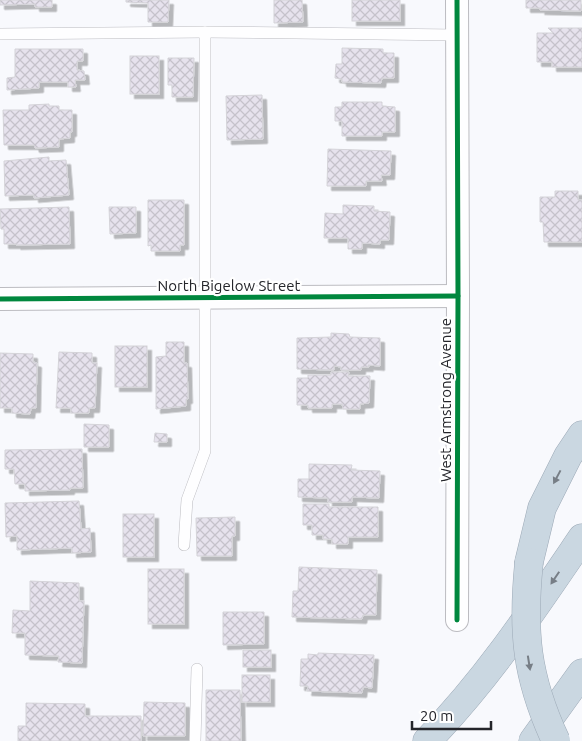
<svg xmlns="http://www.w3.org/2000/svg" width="582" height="741" font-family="Ubuntu,sans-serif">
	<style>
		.building { fill: url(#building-cross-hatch); stroke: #d4d3d8; filter: url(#shadow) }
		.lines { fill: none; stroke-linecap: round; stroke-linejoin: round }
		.service-casing { stroke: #bcbcc1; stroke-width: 12 }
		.minor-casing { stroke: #bcbcc1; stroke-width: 24 }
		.motorway-casing { stroke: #9ca9b6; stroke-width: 29 }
		.service { stroke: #fefeff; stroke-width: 11 }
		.minor { stroke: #fefeff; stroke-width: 22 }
		.motorway { stroke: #cad7e1; stroke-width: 28 }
		.motorway-bridge-casing { stroke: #9ca9b6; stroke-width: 29; stroke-linecap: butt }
		.motorway-bridge { stroke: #cad7e1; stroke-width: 28 }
		.cycleway-casing { stroke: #fff; stroke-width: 8 }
		.cycleway { stroke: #00873e; stroke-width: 5 }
		.oneway { fill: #777e86 }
		.labels { text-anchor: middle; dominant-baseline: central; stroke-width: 4.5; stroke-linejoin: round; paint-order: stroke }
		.street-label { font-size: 15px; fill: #24252a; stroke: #fff }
	</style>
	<defs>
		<pattern id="building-cross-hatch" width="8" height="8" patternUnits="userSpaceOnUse" patternTransform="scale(1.25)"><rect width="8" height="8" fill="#e6e2ed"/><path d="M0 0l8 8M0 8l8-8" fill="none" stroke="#c5c2cb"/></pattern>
		<filter id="shadow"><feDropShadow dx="4.5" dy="4.5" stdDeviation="0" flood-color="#0004"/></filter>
	</defs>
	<rect width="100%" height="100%" fill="#f8f9fd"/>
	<g class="building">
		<polygon points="0,0 52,0 52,7 35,7 35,4 0,5"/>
		<polygon points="126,0 169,0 168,22 148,22 148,3 126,2"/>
		<polygon points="274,0 302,0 303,22 274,23"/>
		<rect x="352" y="0" width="48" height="21"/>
		<polygon points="526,0 581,0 581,11 540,10 541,8 526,8"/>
		<polygon points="548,28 582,28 582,67 552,67 552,62 537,62 537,33 553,33"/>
		<polygon points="342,48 383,49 383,53 394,53 394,78 382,78 381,83 342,82 342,79 335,78 336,64 342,64"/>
		<polygon points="15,49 83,49 83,61 77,61 77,70 84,71 85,80 75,80 76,87 68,87 68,82 39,82 39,88 7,90 7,78 15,77"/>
		<rect x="130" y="56" width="29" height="38"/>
		<polygon points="168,58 194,58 193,97 172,97 172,85 168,85"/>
		<polygon points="262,95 263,139 227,140 226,96"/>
		<polygon points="342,102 382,102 382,106 395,107 395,132 382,132 382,136 342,136 342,121 335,121 335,107 342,107"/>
		<polygon points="49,104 49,106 59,106 59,110 72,110 72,132 70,132 70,138 59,139 59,147 35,148 34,145 4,145 3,110 29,110 29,105"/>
		<polygon points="328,149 391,151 390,175 381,175 382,181 366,181 366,186 327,186"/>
		<polygon points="49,157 49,161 66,160 69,195 34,198 34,195 5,196 4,161"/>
		<polygon points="555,191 578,191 578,200 582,200 582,242 544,242 543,222 540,222 540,197 555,197"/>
		<polygon points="148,200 184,200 184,245 180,245 180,251 151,251 151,245 148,246"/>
		<polygon points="343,205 374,206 374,211 390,212 389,240 380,240 380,244 362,243 362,249 348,249 348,238 324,238 325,213 343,214"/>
		<polygon points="69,207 70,244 16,245 17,244 4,244 4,229 1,229 0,209"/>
		<polygon points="109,207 136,207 136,233 110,234"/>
		<polygon points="331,333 349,334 350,337 380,338 380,366 368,365 369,367 361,367 361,370 341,370 341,367 334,366 334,370 297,369 297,338 331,337"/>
		<polygon points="166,342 184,342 184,363 187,363 188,399 186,399 186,406 156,409 156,357 166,356"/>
		<rect x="115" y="346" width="32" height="41"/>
		<polygon points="59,352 92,353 92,363 97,363 95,408 89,408 89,413 71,413 71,408 56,408"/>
		<polygon points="0,353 33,354 33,362 37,363 36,408 31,408 30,414 12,413 12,408 0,408"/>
		<polygon points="331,372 349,372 348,376 370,376 369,403 360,404 360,409 343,409 342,404 332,404 332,408 308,408 308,405 297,405 297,378 308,378 308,375 331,375"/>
		<polygon points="84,424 109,425 109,447 84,447"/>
		<polygon points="155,433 167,434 167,442 154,442"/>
		<polygon points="82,449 83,488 70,488 70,490 25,491 25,484 15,484 14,469 5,469 5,450"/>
		<polygon points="309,464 352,465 351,470 380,471 379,498 352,497 352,502 328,502 328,498 298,497 298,479 309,479"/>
		<polygon points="79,501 81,529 90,528 91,552 72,553 72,548 17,550 17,536 6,537 5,503"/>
		<polygon points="303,504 329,504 329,507 378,507 378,537 348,537 348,544 332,544 332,539 323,539 323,535 312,535 312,525 303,525"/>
		<rect x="123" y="514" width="31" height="43"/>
		<polygon points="235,517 235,536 232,536 232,556 197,556 196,518"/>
		<polygon points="299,567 377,570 376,615 363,615 362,619 292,617 293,591 298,591"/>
		<rect x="148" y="569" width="36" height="55"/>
		<polygon points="30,581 79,583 79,601 84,601 82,663 58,662 59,656 25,655 25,633 12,633 13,610 30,611"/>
		<polygon points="223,612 264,612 264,644 223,645"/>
		<rect x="243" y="650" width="28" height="17"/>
		<polygon points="318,653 374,655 372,688 363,687 362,693 307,691 308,686 300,686 301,659 308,659 308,654 318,655"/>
		<rect x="242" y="675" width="28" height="27"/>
		<polygon points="206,690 240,690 241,741 206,741"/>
		<polygon points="144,702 185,703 185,736 143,736"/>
		<polygon points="26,703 85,704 85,716 141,716 141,741 18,741 18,726 26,726"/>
	</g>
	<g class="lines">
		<defs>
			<g id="service">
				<polyline points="0,34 205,32 457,35"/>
				<polyline points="184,545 187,500 205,451 205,32"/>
				<polyline points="195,741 197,669"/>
			</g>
			<g id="minor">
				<polyline points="0,299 458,296"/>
				<polyline points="457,620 458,296 457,0"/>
			</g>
			<g id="motorway">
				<polyline points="529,562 542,508 568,456 582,435"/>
				<path d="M 427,741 C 488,678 533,610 582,538"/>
				<polyline points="533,741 582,673"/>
			</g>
		</defs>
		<use href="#service" class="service-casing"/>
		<use href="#minor" class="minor-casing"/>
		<use href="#motorway" class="motorway-casing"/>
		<use href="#service" class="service"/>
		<use href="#minor" class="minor"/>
		<use href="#motorway" class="motorway"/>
		<defs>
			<path id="motorway-bridge" d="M 529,562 C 522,631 526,677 556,741"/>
		</defs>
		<use href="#motorway-bridge" class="motorway-bridge-casing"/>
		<use href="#motorway-bridge" class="motorway-bridge"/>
		<defs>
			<g id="cycleway">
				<polyline points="0,299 458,296"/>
				<polyline points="457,620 458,296 457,0"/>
			</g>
		</defs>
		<use href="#cycleway" class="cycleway-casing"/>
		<use href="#cycleway" class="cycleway"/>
	</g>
	<defs><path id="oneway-solid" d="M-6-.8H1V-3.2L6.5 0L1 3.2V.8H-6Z" transform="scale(1.25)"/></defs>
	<g class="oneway">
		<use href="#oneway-solid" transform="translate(557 477) rotate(118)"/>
		<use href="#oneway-solid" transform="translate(555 578) rotate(124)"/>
		<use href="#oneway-solid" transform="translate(529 663) rotate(81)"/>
	</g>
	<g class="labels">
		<g class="street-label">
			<text x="229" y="285">North Bigelow Street</text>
			<text transform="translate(445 400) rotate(-90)">West Armstrong Avenue</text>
		</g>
	</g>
	<path d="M412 721v8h79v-8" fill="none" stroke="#24252a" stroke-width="2.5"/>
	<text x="420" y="721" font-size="15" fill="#24252a" stroke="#ffffff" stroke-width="4" paint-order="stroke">20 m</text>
</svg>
